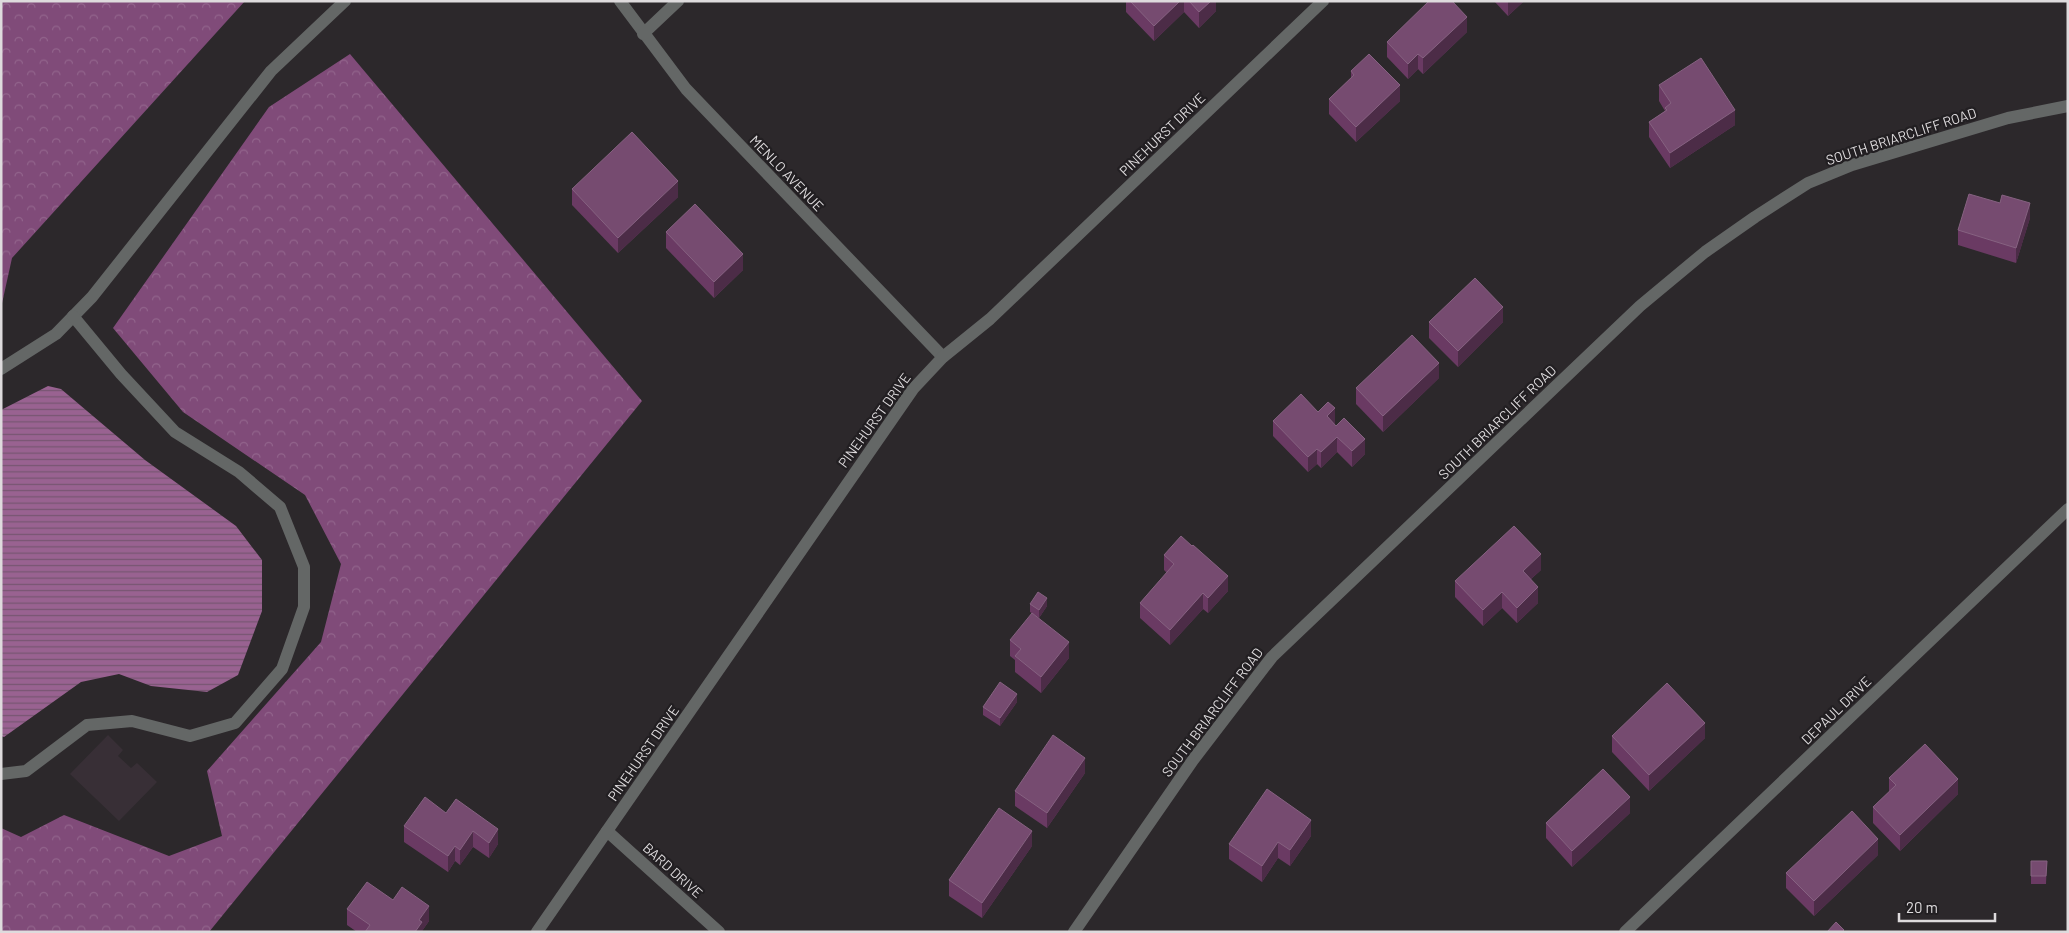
<svg xmlns="http://www.w3.org/2000/svg" width="2069" height="933" font-family="Barlow,sans-serif">
	<style>
		.built { fill: #382f36 }
		.forest { fill: url(#forest-crowns) }
		.water { fill: url(#water-rules) }
		.lines { fill: none; stroke-linecap: round; stroke-linejoin: round }
		.minor { stroke: #646766; stroke-width: 12 }
		.wall { fill: #6a3a63 }
		.shaded-wall { fill: #4c2c47 }
		.building { fill: #764b70; stroke: #866281 }
		.labels { text-anchor: middle; dominant-baseline: central; stroke-width: 4.5; stroke-linejoin: round; paint-order: stroke }
		.street-label { font-size: 14px; fill: #dedbdd; stroke: #221f22 }
	</style>
	<defs>
		<pattern id="forest-crowns" width="20" height="18" patternUnits="userSpaceOnUse" patternTransform="scale(1.25)"><rect width="20" height="18" fill="#804b79"/><path d="M2 6a3 3 0 1 1 6 0M12 15a3 3 0 1 1 6 0" fill="none" stroke="#92648c"/></pattern>
		<pattern id="water-rules" width="6" height="5" patternUnits="userSpaceOnUse" patternTransform="scale(1.25)"><rect width="6" height="5" fill="#996291"/><path d="M0 2.5h6" fill="none" stroke="#775571"/></pattern>
	</defs>
	<rect width="100%" height="100%" fill="#2c282b"/>
	<polygon class="built" points="108,735 123,750 118,756 131,768 137,763 157,782 119,821 70,774"/>
	<g class="forest">
		<polygon points="1,1 245,1 12,258 1,308"/>
		<polygon points="350,54 642,401 209,932 1,932 1,828 21,837 64,815 169,856 222,836 207,771 321,642 341,564 305,495 183,412 113,328 269,107"/>
	</g>
	<polygon class="water" points="48,386 61,389 145,460 236,526 262,560 262,611 238,675 207,692 151,686 119,674 81,682 4,737 1,736 1,410"/>
	<g class="lines">
		<g class="minor">
			<polyline points="620,1 686,89 943,357"/>
			<polyline points="643,34 678,1"/>
			<polyline points="1,369 56,334 92,297 271,71 345,1"/>
			<polyline points="1,774 26,771 87,725 132,721 190,736 235,723 282,669 304,607 304,567 280,507 239,472 175,432 121,374 73,316"/>
			<polyline points="607,831 719,932"/>
			<polyline points="537,932 913,389 943,357 990,319 1323,1"/>
			<polyline points="1074,932 1193,760 1272,657 1640,306 1705,252 1755,217 1808,183 1852,165 2008,118 2068,106"/>
			<polyline points="1625,932 2068,509"/>
		</g>
	</g>
	<g class="wall">
		<polygon points="1126,1 1216,1 1216,11 1199,28 1184,12 1154,41 1126,12"/>
		<polygon points="1494,1 1524,1 1508,16"/>
		<polygon points="1467,32 1423,74 1418,69 1408,79 1387,57 1387,42"/>
		<polygon points="1351,71 1400,101 1356,142 1329,114 1329,99 1351,78"/>
		<polygon points="1659,85 1735,125 1670,168 1649,137 1649,122 1665,111 1659,101"/>
		<polygon points="572,189 678,197 618,253 572,205"/>
		<polygon points="2030,218 2016,263 1958,245 1958,230"/>
		<polygon points="666,232 743,270 714,298 666,248"/>
		<polygon points="1429,322 1503,322 1458,367 1429,338"/>
		<polygon points="1439,378 1383,432 1356,404 1356,388"/>
		<polygon points="1318,412 1335,424 1334,424 1365,454 1352,467 1337,452 1321,468 1317,464 1308,472 1273,436 1273,421"/>
		<polygon points="1164,555 1228,591 1208,613 1203,609 1170,645 1140,618 1140,603 1167,573 1164,570"/>
		<polygon points="1541,570 1531,579 1538,603 1517,623 1502,608 1483,626 1455,597 1455,581"/>
		<polygon points="1030,604 1047,606 1039,618 1030,612"/>
		<polygon points="1010,640 1069,658 1041,693 1015,672 1015,660 1010,656"/>
		<polygon points="1017,702 1000,726 983,715 983,707"/>
		<polygon points="1612,736 1705,738 1649,791 1612,752"/>
		<polygon points="1085,773 1047,828 1015,806 1015,791"/>
		<polygon points="1889,778 1958,794 1900,851 1873,823 1873,807 1889,792"/>
		<polygon points="446,813 498,844 489,858 473,847 460,865 455,861 448,872 404,842 404,826"/>
		<polygon points="1630,813 1572,867 1546,838 1546,823"/>
		<polygon points="1311,836 1290,866 1278,858 1262,882 1229,859 1229,844"/>
		<polygon points="1032,846 982,918 949,896 949,880"/>
		<polygon points="1878,855 1814,916 1786,888 1786,873"/>
		<polygon points="2031,861 2047,861 2046,884 2031,884"/>
		<polygon points="393,900 429,921 422,931 422,932 357,932 347,925 347,909"/>
	</g>
	<g class="shaded-wall">
		<polygon points="1180,1 1184,1 1184,12 1154,41 1154,26"/>
		<polygon points="1211,1 1216,1 1216,11 1199,28 1199,12"/>
		<polygon points="1508,1 1524,1 1508,16"/>
		<polygon points="1467,17 1467,32 1423,74 1423,58"/>
		<polygon points="1418,54 1418,69 1408,79 1408,64"/>
		<polygon points="1400,85 1400,101 1356,142 1356,127"/>
		<polygon points="1735,110 1735,125 1670,168 1670,153"/>
		<polygon points="678,181 678,197 618,253 618,238"/>
		<polygon points="2030,203 2030,218 2016,263 2016,248"/>
		<polygon points="743,254 743,270 714,298 714,282"/>
		<polygon points="1503,307 1503,322 1458,367 1458,351"/>
		<polygon points="1439,363 1439,378 1383,432 1383,416"/>
		<polygon points="1335,408 1335,424 1327,432 1327,416"/>
		<polygon points="1337,437 1337,452 1321,468 1321,452"/>
		<polygon points="1365,439 1365,454 1352,467 1352,451"/>
		<polygon points="1317,449 1317,464 1308,472 1308,457"/>
		<polygon points="1541,554 1541,570 1523,586 1523,571"/>
		<polygon points="1228,576 1228,591 1208,613 1208,598"/>
		<polygon points="1538,587 1538,603 1517,623 1517,608"/>
		<polygon points="1502,592 1502,608 1483,626 1483,610"/>
		<polygon points="1203,593 1203,609 1170,645 1170,630"/>
		<polygon points="1047,598 1047,606 1039,618 1039,610"/>
		<polygon points="1069,642 1069,658 1041,693 1041,677"/>
		<polygon points="1017,694 1017,702 1000,726 1000,718"/>
		<polygon points="1705,723 1705,738 1649,791 1649,775"/>
		<polygon points="1085,758 1085,773 1047,828 1047,813"/>
		<polygon points="1958,779 1958,794 1900,851 1900,835"/>
		<polygon points="1630,797 1630,813 1572,867 1572,851"/>
		<polygon points="1311,820 1311,836 1290,866 1290,850"/>
		<polygon points="498,829 498,844 489,858 489,843"/>
		<polygon points="473,831 473,847 460,865 460,850"/>
		<polygon points="1032,831 1032,846 982,918 982,903"/>
		<polygon points="1878,839 1878,855 1814,916 1814,901"/>
		<polygon points="1278,842 1278,858 1262,882 1262,866"/>
		<polygon points="455,846 455,861 448,872 448,856"/>
		<polygon points="429,906 429,921 422,931 422,932 415,932 419,920"/>
	</g>
	<g class="building">
		<polygon points="1130,1 1180,1 1154,26"/>
		<polygon points="1189,1 1211,1 1199,12"/>
		<polygon points="1429,1 1452,1 1467,17 1423,58 1418,54 1408,64 1387,42"/>
		<polygon points="1369,54 1400,85 1356,127 1329,99 1354,75 1351,71"/>
		<polygon points="1701,58 1735,110 1670,153 1649,122 1667,110 1665,108 1671,103 1659,85"/>
		<polygon points="632,132 678,181 618,238 572,189"/>
		<polygon points="1969,194 2000,203 2002,195 2030,203 2016,248 1958,230"/>
		<polygon points="695,204 743,254 714,282 666,232"/>
		<polygon points="1475,278 1503,307 1458,351 1429,322"/>
		<polygon points="1412,335 1439,363 1383,416 1356,388"/>
		<polygon points="1301,394 1318,412 1328,402 1335,408 1327,416 1336,426 1344,418 1365,439 1352,451 1337,437 1321,452 1317,449 1308,457 1273,421"/>
		<polygon points="1514,526 1541,554 1523,571 1538,587 1517,608 1502,592 1483,610 1455,581"/>
		<polygon points="1181,536 1192,546 1193,545 1228,576 1208,598 1203,593 1170,630 1140,603 1174,564 1164,555"/>
		<polygon points="1038,592 1047,598 1039,610 1030,604"/>
		<polygon points="1032,613 1069,642 1041,677 1015,656 1021,649 1010,640"/>
		<polygon points="1000,682 1017,694 1000,718 983,707"/>
		<polygon points="1667,683 1705,723 1649,775 1612,736"/>
		<polygon points="1053,735 1085,758 1047,813 1015,791"/>
		<polygon points="1925,744 1958,779 1900,835 1873,807 1896,785 1889,778"/>
		<polygon points="1603,769 1630,797 1572,851 1546,823"/>
		<polygon points="1267,789 1311,820 1290,850 1278,842 1262,866 1229,844"/>
		<polygon points="425,797 446,813 456,799 498,829 489,843 473,831 460,850 455,846 448,856 404,826"/>
		<polygon points="999,808 1032,831 982,903 949,880"/>
		<polygon points="1852,811 1878,839 1814,901 1786,873"/>
		<polygon points="2031,861 2047,861 2046,876 2031,876"/>
		<polygon points="367,882 393,900 402,887 429,906 419,920 422,922 415,932 365,932 370,925 347,909"/>
		<polygon points="1836,922 1844,930 1842,932 1827,932"/>
	</g>
	<g class="labels">
		<g class="street-label">
			<text transform="translate(1162 134) rotate(-44)">PINEHURST DRIVE</text>
			<text transform="translate(1901 136) rotate(-18)">SOUTH BRIARCLIFF ROAD</text>
			<text transform="translate(787 173) rotate(46)">MENLO AVENUE</text>
			<text transform="translate(874 420) rotate(-54)">PINEHURST DRIVE</text>
			<text transform="translate(1497 422) rotate(-44)">SOUTH BRIARCLIFF ROAD</text>
			<text transform="translate(1836 710) rotate(-44)">DEPAUL DRIVE</text>
			<text transform="translate(1212 712) rotate(-53)">SOUTH BRIARCLIFF ROAD</text>
			<text transform="translate(643 753) rotate(-55)">PINEHURST DRIVE</text>
			<text transform="translate(673 870) rotate(42)">BARD DRIVE</text>
		</g>
	</g>
	<rect width="2069" height="933" fill="none" stroke="#dedbdd" stroke-width="5"/>
	<path d="M1899 913v8h96v-8" fill="none" stroke="#dedbdd" stroke-width="2.5"/>
	<text x="1906" y="913" font-size="15" fill="#dedbdd" stroke="#221f22" stroke-width="4" paint-order="stroke">20 m</text>
</svg>
